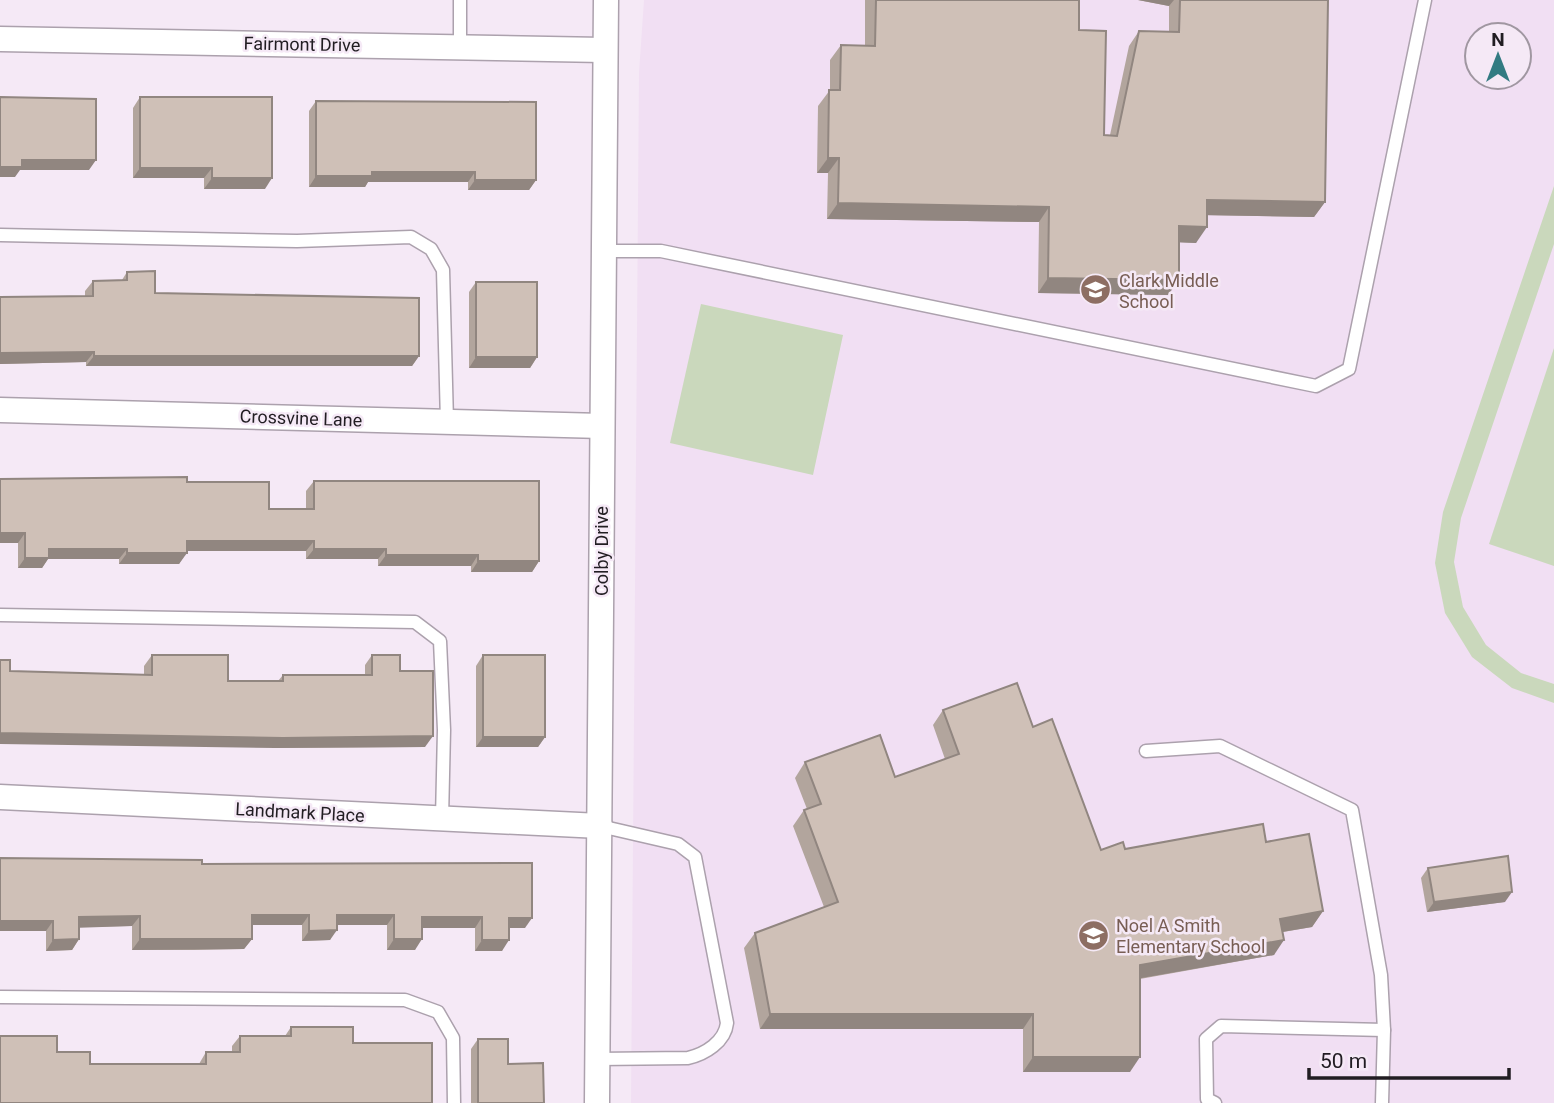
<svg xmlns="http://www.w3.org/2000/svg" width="1554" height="1103" font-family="Roboto,sans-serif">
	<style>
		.built { fill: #f1dff3; fill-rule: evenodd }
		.green { fill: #cad8bc }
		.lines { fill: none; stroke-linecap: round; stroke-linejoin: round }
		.lane-casing { stroke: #aca1ad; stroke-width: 15 }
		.street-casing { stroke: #aca1ad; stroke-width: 27 }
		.lane { stroke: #fff; stroke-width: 12 }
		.street { stroke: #fff; stroke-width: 24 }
		.wall { fill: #b2a59d }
		.shaded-wall { fill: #918680 }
		.building { fill: #cfc0b7; stroke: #918680; stroke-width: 2 }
		.labels { text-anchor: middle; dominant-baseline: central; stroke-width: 5; stroke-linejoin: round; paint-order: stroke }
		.street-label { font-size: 18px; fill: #211d22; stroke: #f5e9f6 }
		.education-label { font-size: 18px; fill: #785e54; stroke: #f5e9f6; text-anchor: start }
	</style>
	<rect width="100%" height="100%" fill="#f5e9f6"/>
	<path class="built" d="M 644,0 L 1554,0 L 1554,1103 L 631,1103 L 639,73 ZM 1477,35 L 1519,35 L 1519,77 L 1477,77 Z"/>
	<g class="green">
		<polygon points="1554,186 1554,244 1461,518 1454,562 1463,607 1486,645 1521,673 1554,684 1554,703 1512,688 1472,657 1445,613 1435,563 1443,512"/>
		<polygon points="701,304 843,335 813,475 670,443"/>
		<polygon points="1554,348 1554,566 1489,544"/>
	</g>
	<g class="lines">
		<defs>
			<g id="lane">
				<polyline points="460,47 460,0"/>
				<polyline points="0,235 297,241 411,237 431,249 443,270 447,422"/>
				<polyline points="603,251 661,251 1316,386 1349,369 1425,0"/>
				<polyline points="0,615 415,622 440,641 444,730 442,819"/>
				<polyline points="1146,751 1220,746 1352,810 1381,975 1384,1030 1382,1103"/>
				<polyline points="0,997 405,1000 438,1012 453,1038 454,1103"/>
				<path d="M 597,1059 L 688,1058 C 705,1054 725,1042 727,1023 L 695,857 L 678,844 L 600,826"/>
				<polyline points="1215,1103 1207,1099 1206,1039 1221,1026 1384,1030"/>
			</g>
			<g id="street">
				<polyline points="0,39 603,50"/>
				<polyline points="0,410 602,426"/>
				<polyline points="0,797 600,826"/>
				<polyline points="597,1103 606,0"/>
			</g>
		</defs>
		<use href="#lane" class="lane-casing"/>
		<use href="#street" class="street-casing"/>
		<use href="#lane" class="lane"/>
		<use href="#street" class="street"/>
	</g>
	<g class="wall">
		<polygon points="865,0 1079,0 1079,30 1104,135 1110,135 1129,46 1139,31 1169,32 1169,6 1138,0 1328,0 1325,202 1314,217 1207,215 1196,243 1179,242 1168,295 1038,293 1039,222 827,219 828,173 817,173 818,106 830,90 830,60 841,45 865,45"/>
		<polygon points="140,97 265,189 204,189 204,178 133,178 133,108"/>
		<polygon points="316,101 536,180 529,190 468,190 468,182 368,182 365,187 309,187 309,111"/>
		<polygon points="127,272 155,293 419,356 412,366 86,366 86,362 0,364 0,297 85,296 85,291 93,281 122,280"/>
		<polygon points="476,282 537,357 530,368 469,368 469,292"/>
		<polygon points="0,479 187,482 269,509 306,509 306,491 314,481 539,561 532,572 471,572 471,566 378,566 378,559 306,559 306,551 187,551 179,564 119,564 119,559 48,559 42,568 18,568 18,543 0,543"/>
		<polygon points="152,655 228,681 278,681 283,675 365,675 365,665 372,655 400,671 425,747 275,748 10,671 144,675 144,666"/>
		<polygon points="483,655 545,737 538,747 476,747 476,666"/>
		<polygon points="943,710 1033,727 1101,850 1266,842 1323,911 1312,927 1283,932 1274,955 1140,979 1130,1072 1023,1072 1023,1029 760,1029 744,948 755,933 824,907 793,826 804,810 807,809 795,778 805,762 895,777 945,759 933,725"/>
		<polygon points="532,863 525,928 509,928 502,951 475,951 475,928 422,928 415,950 387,950 387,925 337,925 330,940 302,941 302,925 252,925 252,939 244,949 194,950 132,950 132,926 79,927 79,939 72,950 46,951 46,931 0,931 202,864"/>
		<polygon points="1428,868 1505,902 1427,912 1421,878"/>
		<polygon points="291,1027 353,1043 0,1103 57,1052 90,1064 199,1064 206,1052 232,1052 232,1046 240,1036 285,1036"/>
		<polygon points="478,1039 508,1064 544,1103 471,1103 471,1049"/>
	</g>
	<g class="shaded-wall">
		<polygon points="1138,0 1174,0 1169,6"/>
		<polygon points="828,158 839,158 828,173 817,173"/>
		<polygon points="22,160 96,160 89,170 20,170 15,177 0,177 0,167"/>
		<polygon points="140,168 212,168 204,178 133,178"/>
		<polygon points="372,172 475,172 468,182 368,182 365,187 309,187 316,176"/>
		<polygon points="212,178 272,178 265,189 204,189"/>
		<polygon points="475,180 536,180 529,190 468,190"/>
		<polygon points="1207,200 1325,202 1314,217 1196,215"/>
		<polygon points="838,203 1049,207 1039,222 827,219"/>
		<polygon points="1179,226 1207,227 1196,243 1169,242"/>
		<polygon points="1048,278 1179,280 1168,295 1038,293"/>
		<polygon points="94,352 86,362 0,364 0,353"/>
		<polygon points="94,356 419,356 412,366 86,366"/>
		<polygon points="476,357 537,357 530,368 469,368"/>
		<polygon points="0,533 25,533 18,543 0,543"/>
		<polygon points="187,541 314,541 306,551 179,551"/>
		<polygon points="49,549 127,549 119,559 48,559 42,568 18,568 25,558"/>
		<polygon points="314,549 386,549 378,559 306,559"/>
		<polygon points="127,553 187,553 179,564 119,564"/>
		<polygon points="386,555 478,555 471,566 378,566"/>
		<polygon points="478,561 539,561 532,572 471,572"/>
		<polygon points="0,733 433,736 425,747 275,748 0,744"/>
		<polygon points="483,737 545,737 538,747 476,747"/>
		<polygon points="1512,892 1505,902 1427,912 1434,902"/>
		<polygon points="1323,911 1312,927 1270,934 1280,919"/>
		<polygon points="252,915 309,915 302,925 244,925"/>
		<polygon points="337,915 394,915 387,925 329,925"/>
		<polygon points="140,916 132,926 72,928 79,917"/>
		<polygon points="422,917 482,917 475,928 415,928"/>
		<polygon points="509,918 532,918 525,928 502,928"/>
		<polygon points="0,921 53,921 46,931 0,931"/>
		<polygon points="337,930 330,940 302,941 309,931"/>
		<polygon points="79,939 72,950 46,951 53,940"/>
		<polygon points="140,939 252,939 244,949 132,950"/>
		<polygon points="394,939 422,939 415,950 387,950"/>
		<polygon points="482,940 509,940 502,951 475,951"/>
		<polygon points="1284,940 1274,955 1130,980 1140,965"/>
		<polygon points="770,1014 1033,1014 1023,1029 760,1029"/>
		<polygon points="1033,1057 1140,1057 1130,1072 1023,1072"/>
	</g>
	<g class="building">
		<polygon points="876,0 1079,0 1079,30 1106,31 1104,135 1117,136 1139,31 1179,32 1180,0 1328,0 1325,202 1207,200 1207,227 1179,226 1179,280 1048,278 1049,207 838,203 839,158 828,158 829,90 840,90 841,45 875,46"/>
		<polygon points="0,97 96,99 96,160 22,160 22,167 0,167"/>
		<polygon points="140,97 272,97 272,178 212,178 212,168 140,168"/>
		<polygon points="316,101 536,102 536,180 475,180 475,172 372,172 372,176 316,176"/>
		<polygon points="155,271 155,293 419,298 419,356 94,356 94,352 0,353 0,297 93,296 93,281 127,280 127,272"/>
		<rect x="476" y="282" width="61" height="75"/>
		<polygon points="187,477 187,482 269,482 269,509 314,509 314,481 539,481 539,561 478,561 478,555 386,555 386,549 314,549 314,541 187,541 187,553 127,553 127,549 49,549 49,558 25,558 25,533 0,533 0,479"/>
		<polygon points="152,655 228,655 228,681 283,681 283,675 372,675 372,655 400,655 400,671 433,671 433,736 283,738 0,733 0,660 10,660 10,671 152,675"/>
		<rect x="483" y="655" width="62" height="82"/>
		<polygon points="1017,683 1033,727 1052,719 1101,850 1123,842 1125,849 1263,824 1266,842 1309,834 1323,911 1280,919 1284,940 1140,965 1140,1057 1033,1057 1033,1014 770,1014 755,933 838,902 804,810 821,804 805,762 880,735 895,777 959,754 943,710"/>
		<polygon points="1508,856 1512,892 1434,902 1428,868"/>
		<polygon points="0,858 202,860 202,864 532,863 532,918 509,918 509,940 482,940 482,917 422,917 422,939 394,939 394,915 337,915 337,930 309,931 309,915 252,915 252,939 140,939 140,916 79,917 79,939 53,940 53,921 0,921"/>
		<polygon points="291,1027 353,1027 353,1043 432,1043 432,1103 0,1103 0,1036 57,1036 57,1052 90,1052 90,1064 206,1064 206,1052 240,1052 240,1036 291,1036"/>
		<polygon points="478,1039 508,1039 508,1064 543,1063 544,1103 478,1103"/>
	</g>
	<defs>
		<symbol id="school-disc" viewBox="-11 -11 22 22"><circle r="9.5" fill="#8d6e63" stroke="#f5e9f6"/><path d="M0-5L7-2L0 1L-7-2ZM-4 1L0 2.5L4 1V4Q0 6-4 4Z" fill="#fff"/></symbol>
	</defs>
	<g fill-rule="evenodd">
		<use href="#school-disc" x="1078" y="272" width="35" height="35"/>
		<use href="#school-disc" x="1076" y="918" width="35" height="35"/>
	</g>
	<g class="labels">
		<g class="street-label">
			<text transform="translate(302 44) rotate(1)">Fairmont Drive</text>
			<text transform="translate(301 418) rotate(2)">Crossvine Lane</text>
			<text transform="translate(601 551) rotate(-90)">Colby Drive</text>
			<text transform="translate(300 812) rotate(3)">Landmark Place</text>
		</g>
		<g class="education-label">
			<text x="1119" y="280">Clark Middle<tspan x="1119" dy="21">School</tspan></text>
			<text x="1116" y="925">Noel A Smith<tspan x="1116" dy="21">Elementary School</tspan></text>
		</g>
	</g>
	<g transform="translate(1498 56)"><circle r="33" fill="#f5e9f6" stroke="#a097a1" stroke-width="2"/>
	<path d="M0-5L12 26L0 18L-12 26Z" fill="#327b82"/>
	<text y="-10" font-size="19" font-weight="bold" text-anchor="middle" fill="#211d22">N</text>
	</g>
	<path d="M1309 1068v10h200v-10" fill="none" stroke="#211d22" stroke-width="3.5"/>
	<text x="1320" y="1068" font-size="21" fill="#211d22" stroke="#f5e9f6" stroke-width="5" paint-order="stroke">50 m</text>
</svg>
